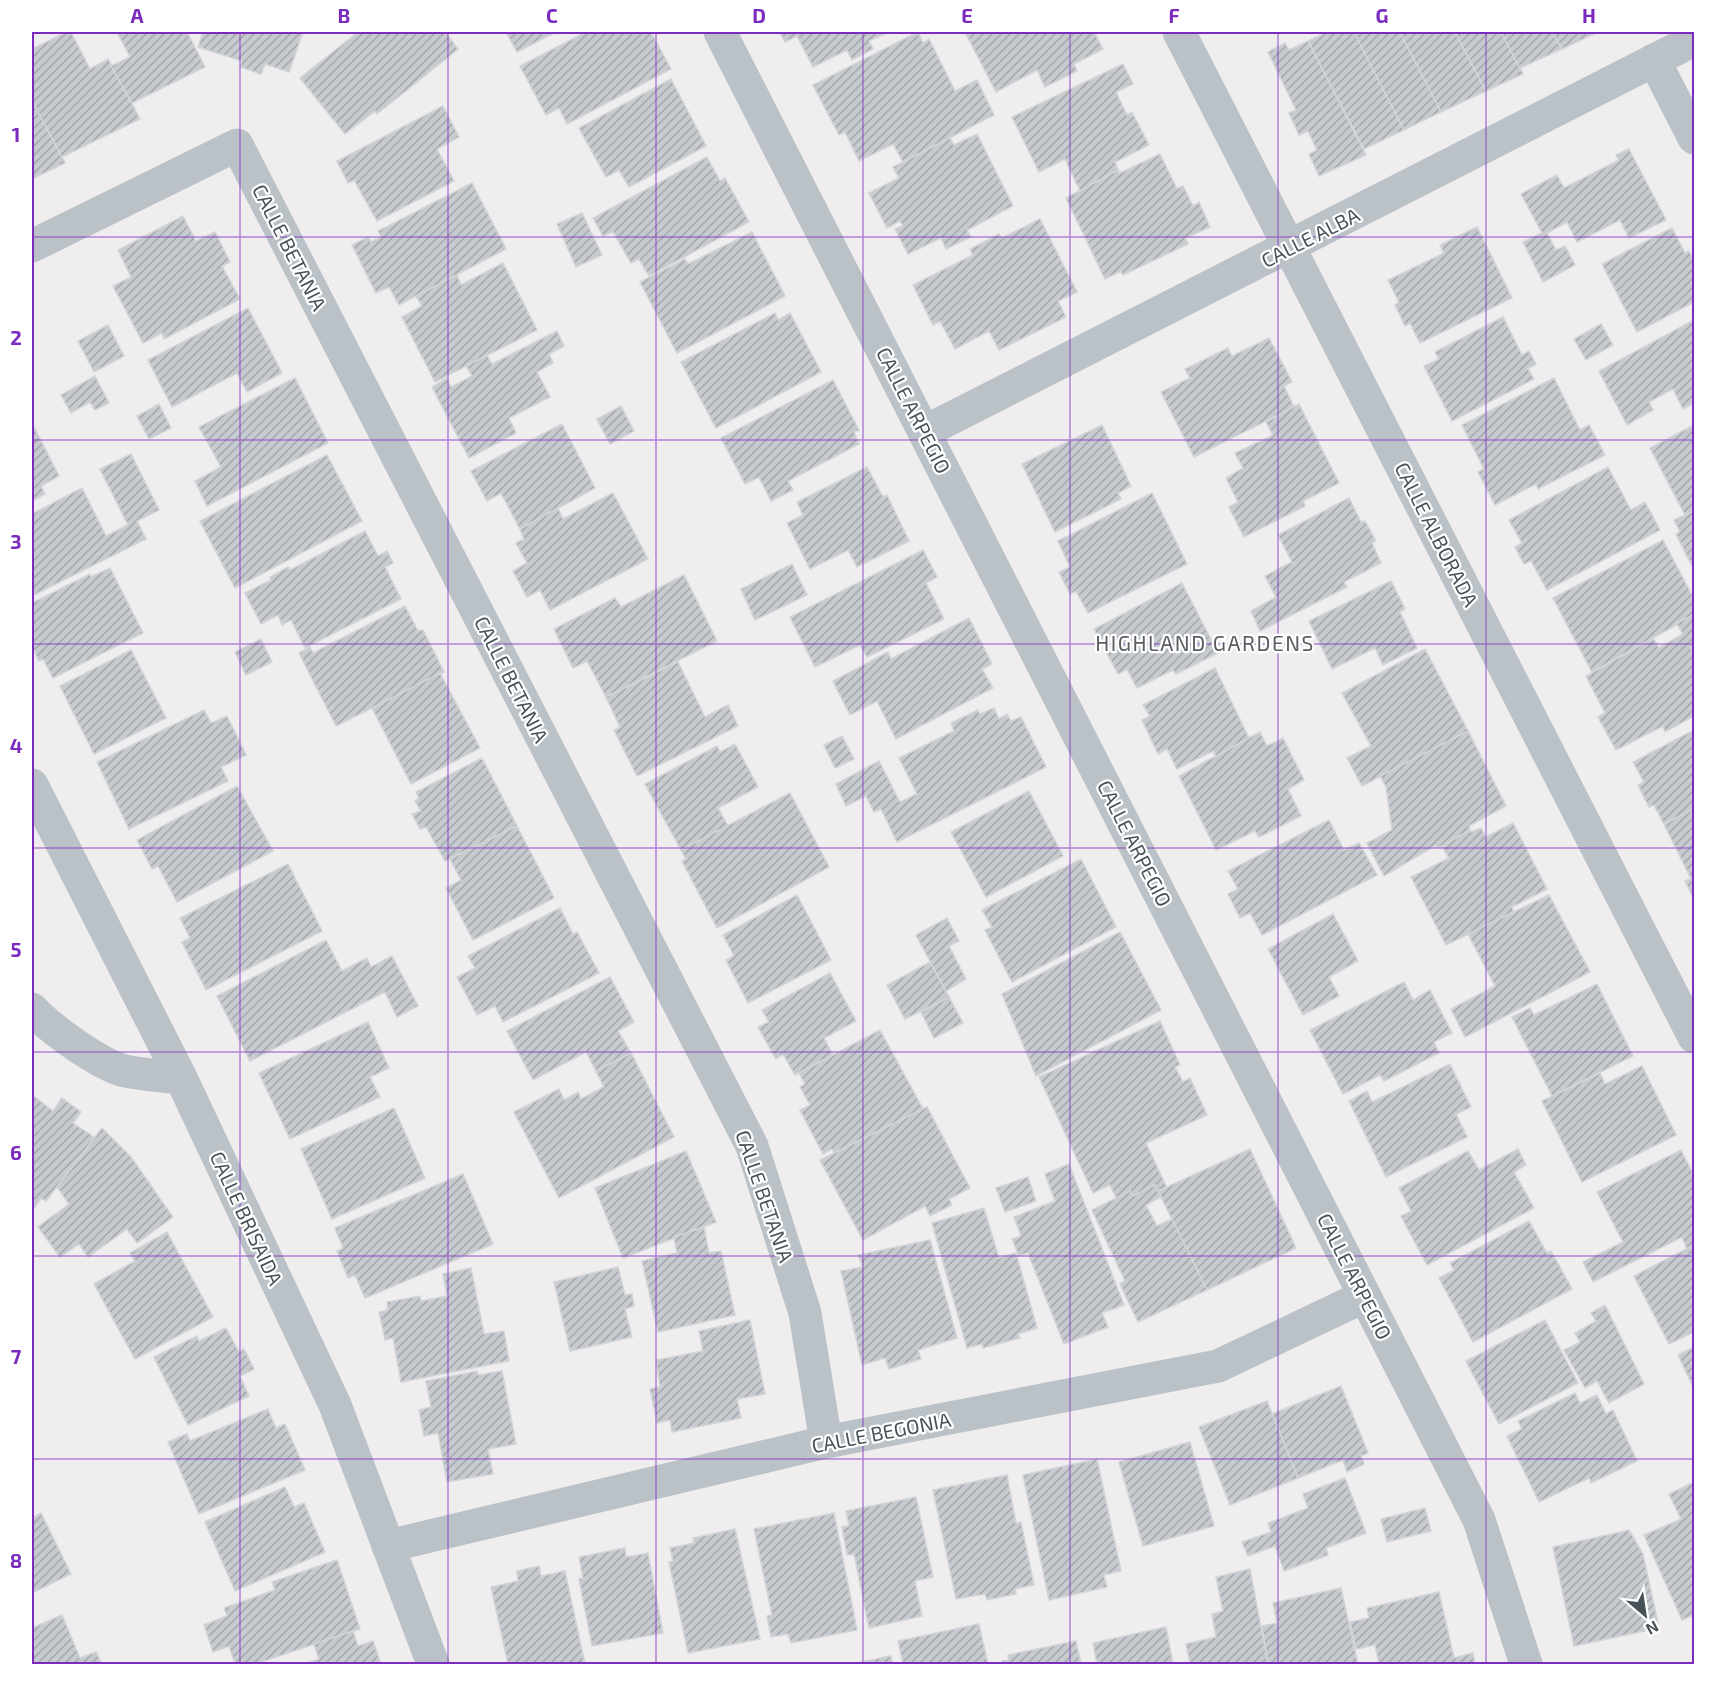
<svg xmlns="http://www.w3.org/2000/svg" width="1726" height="1696" font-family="'Exo 2',sans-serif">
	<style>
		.building { fill: url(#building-hatch); stroke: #d2d4d8; stroke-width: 1.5 }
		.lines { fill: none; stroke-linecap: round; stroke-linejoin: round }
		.minor { stroke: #bac2c8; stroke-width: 33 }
		.grid { fill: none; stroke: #7b2cbf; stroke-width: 1.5; stroke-opacity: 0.55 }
		.labels { text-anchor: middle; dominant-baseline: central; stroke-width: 4.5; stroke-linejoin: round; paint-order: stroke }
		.street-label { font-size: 20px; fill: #475258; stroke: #fff }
		.neighbourhood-label { font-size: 21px; letter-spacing: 1.5px; fill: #5a5e61; stroke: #fff }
		.neatline { fill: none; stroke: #7b2cbf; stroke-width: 2 }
		.grid-label { font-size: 20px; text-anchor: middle; font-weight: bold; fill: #7b2cbf }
	</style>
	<defs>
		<pattern id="building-hatch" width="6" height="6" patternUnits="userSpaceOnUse" patternTransform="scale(1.5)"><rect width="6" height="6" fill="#c7cbcf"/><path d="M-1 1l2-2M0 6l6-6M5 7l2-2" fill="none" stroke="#a3a7ab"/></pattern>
	</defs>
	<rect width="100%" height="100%" fill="#efeded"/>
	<g class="building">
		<polygon points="67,32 71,32 90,69 108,59 140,119 62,157 32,101 32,43 34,48"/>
		<polygon points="117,32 187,32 205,67 132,103 111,66 130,57"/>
		<polygon points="203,32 303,32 289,72 265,64 261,74 240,67 242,61 198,47"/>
		<polygon points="358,32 445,32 458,49 377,114 375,111 345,134 300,78"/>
		<polygon points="506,32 556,32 517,52"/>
		<polygon points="586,32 651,32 671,69 567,124 559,108 546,115 520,66"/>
		<polygon points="780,32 889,32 869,41 873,49 852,60 847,50 813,67 797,36 785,42"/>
		<polygon points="918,32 923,43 929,39 955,91 977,80 994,115 903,162 893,144 859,161 845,132 839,135 813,85"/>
		<polygon points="965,32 1094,32 1103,49 1074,64 1077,71 1045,87 1037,70 996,92"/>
		<polygon points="1327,32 1354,32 1404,130 1364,149 1308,41"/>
		<polygon points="1354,32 1400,32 1441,112 1404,130"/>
		<polygon points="1400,32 1455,32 1486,91 1441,112"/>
		<polygon points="1455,32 1501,32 1523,74 1486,91"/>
		<polygon points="1501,32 1552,32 1562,49 1520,68 1523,74"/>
		<polygon points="1552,32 1598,32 1562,49"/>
		<polygon points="1308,41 1366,155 1319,176 1309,154 1317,150 1308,131 1299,135 1289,113 1296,110 1268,52 1285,43 1289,50"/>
		<polygon points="1123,64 1133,84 1116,92 1127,115 1132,112 1149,145 1115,162 1118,170 1080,191 1065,159 1039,172 1012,117"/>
		<polygon points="671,79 706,146 629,187 619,170 606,177 579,128"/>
		<polygon points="32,101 65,163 32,179"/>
		<polygon points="443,106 459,137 437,149 454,181 377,221 354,180 348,183 337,161"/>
		<polygon points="977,134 1013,206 967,230 971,237 946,249 941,238 908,254 895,229 903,226 900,221 887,228 869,193 899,178 893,167 950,138 954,145"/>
		<polygon points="1629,149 1666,220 1629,238 1620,220 1577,242 1567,222 1547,233 1556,250 1565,246 1575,265 1543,282 1523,242 1542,233 1521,194 1557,175 1564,188 1619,160 1616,155"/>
		<polygon points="1160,154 1177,189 1183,186 1193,206 1199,202 1210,227 1185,238 1188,244 1123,275 1121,271 1105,279 1066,198 1118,170 1120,173"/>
		<polygon points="707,157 720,181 725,178 749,222 649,276 639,259 631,263 613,232 603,236 593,218"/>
		<polygon points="472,183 506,249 399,305 389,287 376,293 352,245 368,237 371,242 381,237 378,231"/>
		<polygon points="582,213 602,255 576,267 557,224"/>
		<polygon points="183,216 196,241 215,232 230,262 222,266 240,299 164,339 162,333 143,343 113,286 131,277 118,250"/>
		<polygon points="1040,219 1077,292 1058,301 1066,317 999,350 989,331 955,349 940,321 933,325 913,285 973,255 970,249 999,234 1002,238"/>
		<polygon points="1477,227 1512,298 1420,343 1410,323 1405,326 1395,305 1399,302 1388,280 1444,253 1440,245"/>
		<polygon points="1672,228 1685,253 1689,251 1694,261 1694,302 1637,332 1602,264"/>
		<polygon points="752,232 785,296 677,353 640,282 685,259 688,264"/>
		<polygon points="503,263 537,330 435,382 402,317 422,306 416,296 457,275 461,285"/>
		<polygon points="248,308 282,373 247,392 237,373 172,407 148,360"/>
		<polygon points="775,313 778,320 790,313 821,372 716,428 681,362"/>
		<polygon points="1503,317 1522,355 1529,351 1536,364 1528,369 1534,379 1452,421 1424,366 1439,359 1435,352"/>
		<polygon points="1694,320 1694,403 1683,409 1673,389 1649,402 1653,410 1627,425 1599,371"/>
		<polygon points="1601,324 1613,345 1586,360 1574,339"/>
		<polygon points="108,325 124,356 94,372 78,341"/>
		<polygon points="557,331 564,346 549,354 553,363 537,372 550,397 509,418 516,433 469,458 432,387 447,378 451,387 472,376 466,366 487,355 492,364"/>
		<polygon points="1269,338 1292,382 1284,386 1294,407 1194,457 1161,392 1190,378 1185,369 1228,348 1232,356"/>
		<polygon points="95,376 109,403 95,410 90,402 71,413 61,395"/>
		<polygon points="295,378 328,443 207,506 195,481 221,467 199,427"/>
		<polygon points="1554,378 1580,430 1589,425 1605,455 1538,489 1536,484 1495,505 1478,472 1484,469 1462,425"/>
		<polygon points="833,380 859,430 854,432 859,444 788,481 793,490 771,501 759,477 745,484 721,438"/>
		<polygon points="159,404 171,428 149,439 137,416"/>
		<polygon points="1299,404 1339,483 1303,501 1305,506 1244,537 1229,507 1238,502 1226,478 1243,468 1235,453 1273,435 1266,422"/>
		<polygon points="621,406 634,431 610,444 597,419"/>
		<polygon points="32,423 59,476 41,486 45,494 32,501"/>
		<polygon points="562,424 595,488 520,529 501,493 487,501 471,471"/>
		<polygon points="1102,425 1131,486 1118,493 1121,499 1055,532 1022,464"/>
		<polygon points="1694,425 1694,511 1685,515 1650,448"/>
		<polygon points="131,454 159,510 137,521 146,539 32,596 32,514 82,488 106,536 128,525 100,469"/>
		<polygon points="327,455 362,521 235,588 200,521"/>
		<polygon points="867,467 883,497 887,495 909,541 857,567 848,550 810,569 787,523 803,515 797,502"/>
		<polygon points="1608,467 1631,510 1645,502 1660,530 1547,590 1531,561 1524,564 1515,547 1522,543 1509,520"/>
		<polygon points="613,493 648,559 550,610 540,590 527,597 513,571 527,563 516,543 524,539 520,529 558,508 563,519"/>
		<polygon points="1152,493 1187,564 1088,613 1076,591 1070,594 1059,572 1070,567 1058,541"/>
		<polygon points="1349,498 1361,522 1365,521 1376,541 1372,543 1381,563 1344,582 1347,587 1260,631 1251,611 1276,597 1265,576 1292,562 1278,535"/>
		<polygon points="1694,511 1694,568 1693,568 1676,534 1680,532 1674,520"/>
		<polygon points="365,531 378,556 387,551 393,563 385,567 401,599 305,648 291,620 282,625 278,615 261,624 245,593 271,580 270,577 288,567 290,570"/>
		<polygon points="1663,540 1694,599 1694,615 1592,672 1553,598"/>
		<polygon points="923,550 937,577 926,583 944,619 867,657 860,645 815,667 790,617"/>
		<polygon points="792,564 807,595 755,620 741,589"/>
		<polygon points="110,568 143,633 53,678 43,659 39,661 32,646 32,603 90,574 91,577"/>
		<polygon points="684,575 717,641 606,697 587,661 573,668 554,629 615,598 621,607"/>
		<polygon points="1391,581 1405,609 1400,612 1417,648 1383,665 1375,648 1332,669 1309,621"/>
		<polygon points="1182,583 1218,653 1176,674 1173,670 1137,688 1127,669 1118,674 1094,629"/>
		<polygon points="405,606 418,631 423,630 444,672 336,726 299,653 310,647 313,653"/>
		<polygon points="1694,615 1694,646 1691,648 1694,656 1694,716 1665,732 1663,726 1616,750 1598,717 1605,713 1586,676 1653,638 1659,648 1683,634 1676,623"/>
		<polygon points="969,618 992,664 982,669 993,688 896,739 877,701 850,715 833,681 888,652 891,659"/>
		<polygon points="261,639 272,662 246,675 235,652"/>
		<polygon points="1425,649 1468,731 1362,786 1347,758 1371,746 1342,693"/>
		<polygon points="131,650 166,718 94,754 60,686"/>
		<polygon points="678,662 705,717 728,705 738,726 637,776 614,730 620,727 606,697"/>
		<polygon points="1215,668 1249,738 1216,757 1213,751 1177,769 1167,749 1158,754 1142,720 1150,716 1143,705"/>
		<polygon points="440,673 480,748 411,784 372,708"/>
		<polygon points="994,708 999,719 1007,714 1011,721 1021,717 1046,767 897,842 881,809 874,812 866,796 846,806 836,784 879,761 900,802 917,794 899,758 954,731 951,723 978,710 980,714"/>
		<polygon points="204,710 211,723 227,716 246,755 221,767 228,781 129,829 97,762"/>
		<polygon points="1694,730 1694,809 1664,824 1654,805 1649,807 1638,785 1644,782 1633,762"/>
		<polygon points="1468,731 1506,806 1469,826 1470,830 1442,846 1437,848 1436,845 1384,876 1367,843 1392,830 1386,787 1380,776"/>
		<polygon points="1260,732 1267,746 1283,738 1304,780 1288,789 1301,816 1259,837 1255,831 1216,850 1179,776"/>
		<polygon points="842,736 854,759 835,768 824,745"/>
		<polygon points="735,744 758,787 718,808 728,826 681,850 645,784 717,746 720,752"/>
		<polygon points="482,758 517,826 445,861 426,827 420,829 412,814 421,811 415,801 419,798 416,792"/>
		<polygon points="237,786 273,851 177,902 158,866 152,869 137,840"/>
		<polygon points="1029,791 1063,856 986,897 951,832"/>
		<polygon points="790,793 829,867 717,928 682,861 686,859 681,850"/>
		<polygon points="1694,809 1694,899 1685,881 1691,879 1664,824"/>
		<polygon points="1329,820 1344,850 1359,843 1377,875 1262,935 1250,913 1240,918 1228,894 1238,889 1228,871"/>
		<polygon points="1513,823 1547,889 1512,907 1514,912 1446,945 1411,877 1449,858 1442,846 1470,830 1471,832 1481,828 1486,837"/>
		<polygon points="517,826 554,898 473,940 446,888 461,880 450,859"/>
		<polygon points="1081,859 1116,927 1012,982 985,930 992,927 982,910"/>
		<polygon points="288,864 322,931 206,990 182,942 190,938 180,918"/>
		<polygon points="797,895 831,960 748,1003 726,960 734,956 723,935"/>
		<polygon points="1549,895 1590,972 1465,1037 1451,1009 1495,986 1468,934"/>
		<polygon points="560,908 573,934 577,932 599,973 503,1022 495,1006 477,1015 457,977 475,968 468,956"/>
		<polygon points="1333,914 1358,961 1329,977 1339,996 1303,1015 1268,949"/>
		<polygon points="947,918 959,941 949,946 966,979 946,991 916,935"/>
		<polygon points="1120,932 1161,1010 1036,1076 1002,994"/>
		<polygon points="326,940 342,971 367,958 371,967 392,956 418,1006 397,1017 385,992 250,1061 217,996"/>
		<polygon points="930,962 949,997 905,1019 887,985"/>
		<polygon points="830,973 856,1021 824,1038 833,1055 795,1075 783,1054 776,1059 758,1027 769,1022 762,1010"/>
		<polygon points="610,977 634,1022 618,1031 631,1053 596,1071 586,1052 533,1080 507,1031"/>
		<polygon points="1404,982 1413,1000 1430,990 1452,1033 1434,1042 1439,1053 1384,1081 1380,1075 1343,1094 1310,1030"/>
		<polygon points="1597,984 1633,1056 1552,1096 1512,1017 1530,1008 1534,1015"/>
		<polygon points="949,997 963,1023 934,1038 921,1012"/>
		<polygon points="1160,1021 1180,1065 1175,1067 1183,1082 1190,1078 1207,1115 1146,1143 1167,1188 1158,1191 1155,1185 1133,1196 1130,1191 1116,1198 1110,1185 1093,1193 1039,1077"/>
		<polygon points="368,1022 389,1068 370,1077 380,1097 290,1139 259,1073"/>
		<polygon points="880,1030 923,1109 834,1153 832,1149 823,1154 800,1110 810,1105 800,1087 805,1084 799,1073"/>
		<polygon points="631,1053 674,1137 559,1198 514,1112 559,1089 564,1100 578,1092 581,1099 604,1087 596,1071"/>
		<polygon points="1450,1064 1471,1107 1456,1114 1467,1137 1386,1177 1349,1101 1367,1091 1372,1102"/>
		<polygon points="1642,1066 1676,1135 1582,1182 1542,1101 1600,1073 1605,1084"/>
		<polygon points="32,1095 53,1111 62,1098 81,1112 73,1123 95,1138 46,1201 41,1198 32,1211"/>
		<polygon points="927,1107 970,1188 949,1199 952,1205 930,1216 925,1206 863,1240 820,1160"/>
		<polygon points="394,1108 425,1178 332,1219 301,1149"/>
		<polygon points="102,1128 131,1157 173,1217 137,1243 127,1229 88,1257 79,1244 60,1257 38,1227 69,1204 57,1187"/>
		<polygon points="1250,1149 1296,1248 1207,1290 1158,1191"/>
		<polygon points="1518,1149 1526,1165 1514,1172 1534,1208 1427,1265 1401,1216 1411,1211 1399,1188 1468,1151 1479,1170"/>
		<polygon points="1681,1150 1694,1176 1694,1245 1687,1249 1682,1237 1593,1282 1583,1262 1623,1242 1597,1192"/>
		<polygon points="686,1151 716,1222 623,1258 595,1188"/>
		<polygon points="1069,1164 1124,1305 1102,1313 1108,1327 1064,1344 1028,1253 1019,1256 1012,1239 1021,1236 1014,1217 1055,1201 1045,1174"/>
		<polygon points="463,1174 493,1244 365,1298 355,1275 348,1278 337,1251 343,1248 335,1228"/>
		<polygon points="1028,1177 1036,1201 1005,1212 996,1188"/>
		<polygon points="1155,1185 1161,1197 1146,1205 1157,1226 1172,1219 1207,1290 1138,1322 1120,1284 1125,1281 1092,1210 1130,1191 1133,1196"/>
		<polygon points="984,1208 999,1258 1016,1253 1037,1328 1018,1334 1020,1338 983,1348 982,1344 967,1348 932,1223"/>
		<polygon points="1529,1221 1547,1253 1551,1251 1572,1289 1473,1342 1439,1278 1454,1270 1450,1263"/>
		<polygon points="704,1227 709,1253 721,1251 735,1315 658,1332 642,1261 677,1253 674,1237"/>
		<polygon points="167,1232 213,1317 135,1359 94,1284 135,1261 130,1253"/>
		<polygon points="930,1240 957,1338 918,1350 921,1359 889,1369 885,1358 862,1365 841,1271 863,1267 858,1255"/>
		<polygon points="1694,1245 1694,1332 1669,1344 1634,1276"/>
		<polygon points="618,1267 625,1295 632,1294 634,1306 625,1309 632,1337 570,1351 554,1282"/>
		<polygon points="471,1268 484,1334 504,1331 509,1361 401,1382 393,1338 385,1340 379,1312 388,1310 387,1302 420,1296 421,1301 447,1296 443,1274"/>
		<polygon points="1605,1305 1644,1384 1609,1403 1597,1381 1585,1388 1564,1350 1580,1342 1575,1333 1596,1321 1591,1313"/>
		<polygon points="750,1320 765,1394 737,1399 741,1418 672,1432 670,1420 657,1423 650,1389 660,1387 656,1360 703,1351 699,1331"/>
		<polygon points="1545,1320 1578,1383 1499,1424 1466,1361"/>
		<polygon points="226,1328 239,1352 244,1349 254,1369 240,1376 249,1396 188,1425 154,1357 197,1336 199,1341"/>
		<polygon points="1694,1347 1694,1389 1678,1355"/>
		<polygon points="477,1371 478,1375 502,1371 516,1444 488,1449 493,1474 447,1482 438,1433 424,1436 419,1410 431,1407 426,1381"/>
		<polygon points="1341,1386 1368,1453 1361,1456 1364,1464 1347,1472 1343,1460 1298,1478 1272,1414"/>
		<polygon points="1575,1393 1580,1403 1597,1395 1606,1414 1613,1410 1637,1461 1591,1483 1589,1478 1539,1502 1507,1436 1522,1429 1518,1421"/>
		<polygon points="1267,1401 1298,1478 1230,1505 1199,1427"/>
		<polygon points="268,1409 276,1428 285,1424 305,1470 199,1514 168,1442 187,1434 190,1441"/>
		<polygon points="1190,1442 1214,1526 1143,1546 1119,1462"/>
		<polygon points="1097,1459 1121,1571 1104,1575 1107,1587 1049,1600 1023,1475"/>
		<polygon points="1007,1475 1016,1523 1021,1522 1034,1585 1015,1589 1016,1594 987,1600 985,1594 956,1599 933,1490"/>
		<polygon points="1345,1478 1366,1533 1326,1548 1328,1555 1284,1571 1275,1546 1248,1556 1242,1542 1271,1532 1268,1523 1308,1508 1303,1494"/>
		<polygon points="1694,1482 1694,1615 1682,1620 1644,1535 1681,1519 1669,1494"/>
		<polygon points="285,1487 294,1507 304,1503 325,1552 235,1591 205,1522"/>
		<polygon points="916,1497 933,1577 915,1581 922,1616 869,1628 854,1554 847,1555 842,1527 849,1526 846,1511"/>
		<polygon points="1425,1508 1431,1531 1387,1542 1381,1519"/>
		<polygon points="41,1513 71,1574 32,1593 32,1518"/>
		<polygon points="834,1513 857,1630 791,1643 788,1634 771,1637 767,1616 772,1615 754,1529"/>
		<polygon points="735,1529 760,1639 688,1653 669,1562 673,1561 670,1548 694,1543 693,1538"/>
		<polygon points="1629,1530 1643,1554 1659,1628 1574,1646 1553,1547"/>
		<polygon points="625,1548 626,1557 648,1553 663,1633 592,1646 579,1579 583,1578 579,1557"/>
		<polygon points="337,1560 360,1629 255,1664 235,1664 229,1646 213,1652 204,1625 227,1616 224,1608 275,1590 272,1582"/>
		<polygon points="539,1566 541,1576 565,1571 585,1664 508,1664 491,1587 518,1581 517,1571"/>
		<polygon points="1250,1569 1268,1664 1190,1664 1186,1644 1216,1637 1212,1614 1223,1611 1216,1577"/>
		<polygon points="1341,1588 1358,1664 1268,1664 1262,1626 1277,1623 1273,1603"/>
		<polygon points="1439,1592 1454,1658 1473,1653 1475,1664 1379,1664 1375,1645 1356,1649 1350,1622 1369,1618 1367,1608"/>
		<polygon points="62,1615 80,1658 96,1652 102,1664 32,1664 32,1628"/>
		<polygon points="979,1624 988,1664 903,1664 898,1641"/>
		<polygon points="1166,1627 1173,1664 1097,1664 1093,1643"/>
		<polygon points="353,1631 358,1646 373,1641 381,1664 304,1664 319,1659 314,1644"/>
		<polygon points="1076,1641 1081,1664 1002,1664 1002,1661 1009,1660 1008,1655"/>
		<polygon points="891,1656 893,1664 852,1664"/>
	</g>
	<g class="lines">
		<g class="minor">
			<polyline points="720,32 1479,1520 1526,1664"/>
			<polyline points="1179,32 1694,1037"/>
			<polyline points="1654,60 1694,138"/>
			<polyline points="32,246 237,145 752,1146 805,1313 826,1442"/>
			<polyline points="924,432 1694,40"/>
			<polyline points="32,785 181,1078 335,1405 433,1664"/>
			<path d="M 32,1009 C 49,1028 100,1065 125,1071 C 143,1075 163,1076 181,1078"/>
			<polyline points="388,1546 826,1442 1218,1366 1365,1296"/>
		</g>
	</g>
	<path class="grid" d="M 240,32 L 240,1664M 448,32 L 448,1664M 656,32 L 656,1664M 863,32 L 863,1664M 1070,32 L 1070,1664M 1278,32 L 1278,1664M 1486,32 L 1486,1664M 32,237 L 1694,237M 32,440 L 1694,440M 32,644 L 1694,644M 32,848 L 1694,848M 32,1052 L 1694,1052M 32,1256 L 1694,1256M 32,1459 L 1694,1459"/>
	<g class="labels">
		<g class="street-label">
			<text transform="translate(1310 237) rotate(-27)">CALLE ALBA</text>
			<text transform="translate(290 247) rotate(63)">CALLE BETANIA</text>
			<text transform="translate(914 410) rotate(63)">CALLE ARPEGIO</text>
			<text transform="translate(1437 534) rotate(63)">CALLE ALBORADA</text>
			<text transform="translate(512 679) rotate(63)">CALLE BETANIA</text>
			<text transform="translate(1135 843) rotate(63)">CALLE ARPEGIO</text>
			<text transform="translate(765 1196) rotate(71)">CALLE BETANIA</text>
			<text transform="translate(247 1218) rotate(65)">CALLE BRISAIDA</text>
			<text transform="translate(1355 1276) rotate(63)">CALLE ARPEGIO</text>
			<text transform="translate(881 1432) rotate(-11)">CALLE BEGONIA</text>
		</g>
		<g class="neighbourhood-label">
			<text x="1205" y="642">HIGHLAND GARDENS</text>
		</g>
	</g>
	<rect width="1726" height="1696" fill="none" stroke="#ffffff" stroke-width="66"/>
	<g transform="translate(1645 1615) rotate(151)" stroke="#ffffff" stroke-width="4.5" paint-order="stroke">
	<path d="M0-4.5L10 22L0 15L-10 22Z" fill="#475258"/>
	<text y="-9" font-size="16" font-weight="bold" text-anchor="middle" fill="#475258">N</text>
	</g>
	<rect x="33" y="33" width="1660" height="1630" class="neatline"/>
	<g class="grid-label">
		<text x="137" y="23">A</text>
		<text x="344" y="23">B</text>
		<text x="552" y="23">C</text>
		<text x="759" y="23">D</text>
		<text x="967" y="23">E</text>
		<text x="1174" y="23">F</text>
		<text x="1382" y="23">G</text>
		<text x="1589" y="23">H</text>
		<text x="16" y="142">1</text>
		<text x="16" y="345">2</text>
		<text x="16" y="549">3</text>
		<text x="16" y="753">4</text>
		<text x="16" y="957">5</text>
		<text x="16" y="1160">6</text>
		<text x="16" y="1364">7</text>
		<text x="16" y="1568">8</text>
	</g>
</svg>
